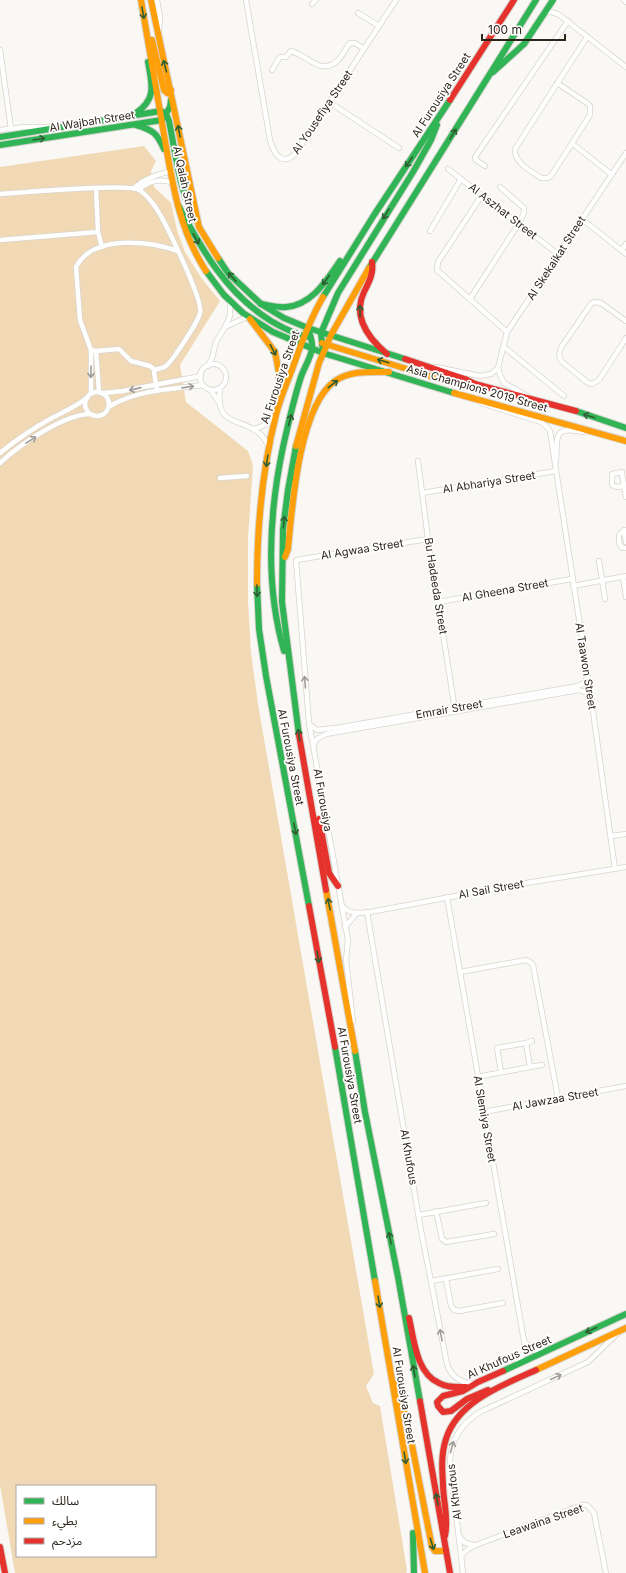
<svg xmlns="http://www.w3.org/2000/svg" width="626" height="1573" font-family="Inter,'Noto Sans Arabic',sans-serif">
	<style>
		.green { fill: #f1d9b5; fill-rule: evenodd }
		.lines { fill: none; stroke-linecap: round; stroke-linejoin: round }
		.street-casing { stroke: #d8d4cd; stroke-width: 6 }
		.fast-casing { stroke: #d8d4cd; stroke-width: 8 }
		.slow-casing { stroke: #d8d4cd; stroke-width: 8 }
		.jam-casing { stroke: #d8d4cd; stroke-width: 8 }
		.street { stroke: #fefefe; stroke-width: 4.5 }
		.fast { stroke: #30b455; stroke-width: 6 }
		.slow { stroke: #ff9f0a; stroke-width: 6 }
		.jam { stroke: #e5322d; stroke-width: 6 }
		.oneway { stroke: #2e5e32 }
		.oneway2 { stroke: #a09c97 }
		.labels { text-anchor: middle; dominant-baseline: central; stroke-width: 3.5; stroke-linejoin: round; paint-order: stroke }
		.street-label { font-size: 11px; fill: #2c251a; stroke: #fff }
	</style>
	<rect width="100%" height="100%" fill="#faf8f5"/>
	<path class="green" d="M 144,146 L 156,161 L 151,171 L 154,187 L 171,203 L 177,230 L 185,252 L 202,279 L 220,301 L 180,365 L 186,402 L 248,451 L 253,465 L 248,538 L 248,601 L 251,653 L 258,704 L 374,1374 L 366,1386 L 373,1403 L 380,1406 L 407,1570 L 406,1573 L 15,1573 L 0,1485 L 0,167 ZM 17,1486 L 155,1486 L 155,1556 L 17,1556 Z"/>
	<g class="lines">
		<defs>
			<g id="street">
				<polyline points="157,0 160,17 159,29"/>
				<path d="M 246,0 L 270,140 C 274,153 281,167 295,154 L 396,0"/>
				<polyline points="624,0 626,2"/>
				<polyline points="312,4 316,0"/>
				<polyline points="547,11 558,14 626,67"/>
				<polyline points="358,13 379,26"/>
				<polyline points="0,50 11,129"/>
				<path d="M 272,70 L 280,57 L 286,57 L 291,51 C 307,55 321,76 337,61 C 343,56 345,49 350,43 L 355,43 L 364,49"/>
				<path d="M 557,83 L 587,103 L 590,106 L 590,115 L 551,176 L 547,178 L 541,178 C 531,171 514,163 515,149 L 587,37"/>
				<polyline points="329,102 399,148"/>
				<polyline points="0,130 25,127 51,127"/>
				<polyline points="573,144 611,174"/>
				<polyline points="485,166 476,160 475,157 568,21"/>
				<polyline points="448,169 558,254"/>
				<polyline points="96,188 98,232 102,247"/>
				<path d="M 134,188 C 145,178 157,175 171,171"/>
				<path d="M 139,190 C 149,180 160,178 173,183"/>
				<path d="M 0,194 C 20,193 128,183 139,190 C 144,192 150,200 154,205 C 163,217 204,301 200,313 C 198,322 173,360 166,366 C 162,369 158,368 155,370 L 154,372 L 157,391"/>
				<polyline points="482,195 438,262 437,270 507,332"/>
				<polyline points="582,219 626,254"/>
				<polyline points="430,231 461,179"/>
				<polyline points="0,240 98,232"/>
				<polyline points="622,250 626,244"/>
				<polyline points="470,299 519,223 524,213 524,208 500,187"/>
				<polyline points="230,302 230,316 225,327 247,317"/>
				<path d="M 626,321 L 601,303 L 594,302 L 591,304 L 562,346 C 559,351 558,355 561,361 L 588,383 L 592,384 L 599,380 L 626,338"/>
				<polyline points="504,347 564,396"/>
				<polyline points="96,351 99,392"/>
				<circle cx="213" cy="377" r="13"/>
				<polyline points="208,366 212,358 216,342 225,327"/>
				<polyline points="436,367 480,376 491,374 498,368"/>
				<path d="M 155,370 L 150,366 L 131,361 L 119,349 L 96,351 L 91,350 L 80,320 L 76,267 C 93,234 149,241 178,251"/>
				<path d="M 220,388 C 215,429 241,416 260,434 C 264,437 266,442 269,447"/>
				<polyline points="211,390 219,403"/>
				<circle cx="97" cy="404" r="12"/>
				<polyline points="103,393 123,391 201,376"/>
				<polyline points="91,394 91,350"/>
				<polyline points="527,396 504,383 500,375 498,368 507,332 626,153"/>
				<polyline points="481,403 541,422 546,426 550,431 590,690 615,869"/>
				<path d="M 110,406 C 137,390 172,389 203,385"/>
				<path d="M 253,429 C 264,427 268,423 275,416"/>
				<path d="M 0,453 C 16,440 32,429 50,419 C 63,412 76,407 88,397"/>
				<polyline points="418,461 428,539 455,710"/>
				<path d="M 556,461 C 558,439 551,425 583,432"/>
				<path d="M 0,463 C 19,445 64,414 91,414"/>
				<polyline points="220,478 247,476"/>
				<polyline points="624,486 616,487 612,485 612,474 622,472 622,474 626,497"/>
				<polyline points="422,493 556,471"/>
				<polyline points="624,530 626,542"/>
				<polyline points="626,530 623,531 619,535 619,543 622,548 626,548"/>
				<polyline points="599,561 605,599"/>
				<polyline points="623,577 626,597"/>
				<polyline points="573,586 626,576"/>
				<polyline points="438,602 572,579"/>
				<polyline points="309,724 317,730 336,728 578,686 585,682 587,677"/>
				<polyline points="313,745 317,739 326,734 579,690 590,694"/>
				<polyline points="611,836 626,834"/>
				<polyline points="447,897 524,1341 524,1353 517,1363"/>
				<path d="M 342,906 C 350,915 359,913 370,912 L 520,884 L 626,867"/>
				<path d="M 367,912 L 420,1225 L 447,1364 C 451,1377 462,1383 475,1384"/>
				<polyline points="345,927 357,913"/>
				<polyline points="460,972 526,960 530,962 533,965 558,1098"/>
				<polyline points="353,1021 346,960 348,940 309,723 296,560 428,539"/>
				<polyline points="526,1043 532,1041"/>
				<polyline points="530,1067 542,1065"/>
				<polyline points="477,1077 530,1067 526,1043 497,1048 501,1072"/>
				<polyline points="483,1112 626,1086"/>
				<polyline points="436,1211 442,1239 446,1242 494,1234"/>
				<polyline points="419,1215 486,1203"/>
				<polyline points="446,1279 451,1306 454,1310 459,1311 503,1303"/>
				<polyline points="431,1281 498,1269"/>
				<polyline points="524,1341 533,1350 544,1351"/>
				<polyline points="459,1536 465,1543 474,1545"/>
				<polyline points="461,1556 468,1549 476,1545 582,1505 587,1505 594,1513 606,1573"/>
				<path d="M 463,1573 L 450,1463 C 450,1440 461,1424 480,1412 L 588,1362 L 618,1333"/>
			</g>
			<g id="fast">
				<polyline points="493,72 524,44 553,0"/>
				<path d="M 136,113 C 157,99 152,84 148,62"/>
				<path d="M 136,125 C 153,130 157,133 164,149"/>
				<path d="M 0,137 L 161,111 L 166,114 L 169,121 C 176,155 179,189 195,220"/>
				<polyline points="0,145 162,120 170,107 171,100"/>
				<path d="M 178,205 C 202,250 226,293 271,321 C 283,328 296,335 310,337"/>
				<polyline points="218,258 228,273 261,304 284,318 308,328 405,359"/>
				<polyline points="369,268 536,0"/>
				<polyline points="206,271 224,295 243,313 273,332 323,353 454,393"/>
				<polyline points="323,297 374,215 450,100"/>
				<path d="M 261,304 C 269,305 277,308 286,307 C 312,305 326,281 340,261"/>
				<polyline points="323,353 321,333 338,293 413,172 431,140 437,125"/>
				<polyline points="576,411 626,428"/>
				<polyline points="296,446 288,490 283,529 282,602 299,735"/>
				<polyline points="257,584 259,629 266,676 309,906"/>
				<path d="M 284,651 C 265,585 269,514 283,447 C 288,425 293,402 300,380 C 303,369 310,360 312,349 C 313,342 310,335 308,328"/>
				<polyline points="335,1047 375,1281"/>
				<polyline points="355,1051 365,1112 398,1277 420,1401"/>
				<polyline points="503,1371 626,1314"/>
				<polyline points="413,1533 414,1573"/>
			</g>
			<g id="slow">
				<path d="M 141,0 C 148,41 155,82 162,123 C 171,174 177,227 206,271"/>
				<polyline points="151,0 199,227 218,258"/>
				<polyline points="152,40 164,90 167,93 171,90"/>
				<polyline points="250,319 275,352 279,373 278,400"/>
				<polyline points="322,343 446,381 475,384"/>
				<polyline points="454,393 626,441"/>
				<polyline points="296,446 319,363 331,335 369,268"/>
				<path d="M 285,557 L 288,549 C 292,507 299,406 335,381 C 351,370 371,372 389,372"/>
				<path d="M 257,584 C 257,528 262,470 276,415 C 280,398 288,381 294,364 C 302,341 311,318 323,297"/>
				<polyline points="326,890 355,1051"/>
				<polyline points="375,1281 425,1573"/>
				<polyline points="536,1370 626,1328"/>
				<polyline points="397,1383 412,1445 432,1547 435,1551 446,1551"/>
			</g>
			<g id="jam">
				<polyline points="450,100 514,0"/>
				<path d="M 372,262 C 374,273 369,282 364,292 C 352,317 368,338 387,354"/>
				<polyline points="405,359 465,379 475,384 576,411"/>
				<polyline points="299,735 326,890"/>
				<polyline points="319,819 329,873 338,886"/>
				<polyline points="309,906 335,1047"/>
				<path d="M 409,1318 C 414,1339 416,1373 439,1383 C 447,1388 457,1387 466,1387"/>
				<polyline points="488,1390 467,1399 451,1411 443,1412 438,1406 437,1402 443,1396 463,1391 478,1382 503,1371"/>
				<polyline points="420,1401 450,1573"/>
				<path d="M 445,1536 C 449,1519 443,1501 443,1484 C 442,1469 441,1454 446,1439 C 458,1401 503,1385 536,1370"/>
				<polyline points="0,1547 5,1573"/>
			</g>
		</defs>
		<use href="#street" class="street-casing"/>
		<use href="#fast" class="fast-casing"/>
		<use href="#slow" class="slow-casing"/>
		<use href="#jam" class="jam-casing"/>
		<use href="#street" class="street"/>
		<use href="#fast" class="fast"/>
		<use href="#slow" class="slow"/>
		<use href="#jam" class="jam"/>
	</g>
	<defs><path id="oneway-shaft" d="M-6 0H5M1.5-3L5.5 0L1.5 3" fill="none" stroke-width="1.6" stroke-linecap="round" stroke-linejoin="round"/></defs>
	<g class="oneway">
		<use href="#oneway-shaft" transform="translate(143 13) rotate(80)"/>
		<use href="#oneway-shaft" transform="translate(165 66) rotate(-104)"/>
		<use href="#oneway-shaft" transform="translate(179 131) rotate(-101)"/>
		<use href="#oneway-shaft" transform="translate(453 134) rotate(-58)"/>
		<use href="#oneway-shaft" transform="translate(39 139) rotate(-9)"/>
		<use href="#oneway-shaft" transform="translate(409 162) rotate(124)"/>
		<use href="#oneway-shaft" transform="translate(386 214) rotate(122)"/>
		<use href="#oneway-shaft" transform="translate(196 239) rotate(61)"/>
		<use href="#oneway-shaft" transform="translate(232 277) rotate(-133)"/>
		<use href="#oneway-shaft" transform="translate(326 280) rotate(126)"/>
		<use href="#oneway-shaft" transform="translate(360 311) rotate(-91)"/>
		<use href="#oneway-shaft" transform="translate(273 350) rotate(63)"/>
		<use href="#oneway-shaft" transform="translate(383 361) rotate(-163)"/>
		<use href="#oneway-shaft" transform="translate(333 384) rotate(-38)"/>
		<use href="#oneway-shaft" transform="translate(589 416) rotate(-162)"/>
		<use href="#oneway-shaft" transform="translate(290 420) rotate(-75)"/>
		<use href="#oneway-shaft" transform="translate(267 461) rotate(98)"/>
		<use href="#oneway-shaft" transform="translate(284 522) rotate(-83)"/>
		<use href="#oneway-shaft" transform="translate(257 591) rotate(89)"/>
		<use href="#oneway-shaft" transform="translate(299 735) rotate(-98)"/>
		<use href="#oneway-shaft" transform="translate(295 829) rotate(79)"/>
		<use href="#oneway-shaft" transform="translate(329 904) rotate(-100)"/>
		<use href="#oneway-shaft" transform="translate(318 957) rotate(80)"/>
		<use href="#oneway-shaft" transform="translate(390 1238) rotate(-101)"/>
		<use href="#oneway-shaft" transform="translate(379 1302) rotate(81)"/>
		<use href="#oneway-shaft" transform="translate(591 1330) rotate(155)"/>
		<use href="#oneway-shaft" transform="translate(414 1371) rotate(-100)"/>
		<use href="#oneway-shaft" transform="translate(405 1458) rotate(81)"/>
		<use href="#oneway-shaft" transform="translate(437 1499) rotate(-100)"/>
		<use href="#oneway-shaft" transform="translate(432 1544) rotate(73)"/>
	</g>
	<g class="oneway2">
		<use href="#oneway-shaft" transform="translate(91 372) rotate(91)"/>
		<use href="#oneway-shaft" transform="translate(188 387) rotate(-8)"/>
		<use href="#oneway-shaft" transform="translate(135 389) rotate(167)"/>
		<use href="#oneway-shaft" transform="translate(31 440) rotate(-32)"/>
		<use href="#oneway-shaft" transform="translate(305 682) rotate(-94)"/>
		<use href="#oneway-shaft" transform="translate(441 1335) rotate(-100)"/>
		<use href="#oneway-shaft" transform="translate(556 1377) rotate(-25)"/>
		<use href="#oneway-shaft" transform="translate(452 1447) rotate(-75)"/>
	</g>
	<g class="labels">
		<g class="street-label">
			<text transform="translate(441 95) rotate(-57)">Al Furousiya Street</text>
			<text transform="translate(322 112) rotate(-56)">Al Yousefiya Street</text>
			<text transform="translate(92 121) rotate(-9)">Al Wajbah Street</text>
			<text transform="translate(185 184) rotate(78)">Al Qalah Street</text>
			<text transform="translate(503 211) rotate(38)">Al Aszhat Street</text>
			<text transform="translate(556 258) rotate(-57)">Al Skekaikat Street</text>
			<text transform="translate(280 377) rotate(-71)">Al Furousiya Street</text>
			<text transform="translate(477 388) rotate(16)">Asia Champions 2019 Street</text>
			<text transform="translate(489 482) rotate(-9)">Al Abhariya Street</text>
			<text transform="translate(362 549) rotate(-9)">Al Agwaa Street</text>
			<text transform="translate(436 586) rotate(81)">Bu Hadeeda Street</text>
			<text transform="translate(505 590) rotate(-10)">Al Gheena Street</text>
			<text transform="translate(586 666) rotate(81)">Al Taawon Street</text>
			<text transform="translate(449 709) rotate(-10)">Emrair Street</text>
			<text transform="translate(291 757) rotate(79)">Al Furousiya Street</text>
			<text transform="translate(323 800) rotate(80)">Al Furousiya</text>
			<text transform="translate(491 889) rotate(-10)">Al Sail Street</text>
			<text transform="translate(350 1075) rotate(80)">Al Furousiya Street</text>
			<text transform="translate(555 1099) rotate(-10)">Al Jawzaa Street</text>
			<text transform="translate(485 1119) rotate(80)">Al Slemiya Street</text>
			<text transform="translate(409 1157) rotate(80)">Al Khufous</text>
			<text transform="translate(509 1357) rotate(-24)">Al Khufous Street</text>
			<text transform="translate(404 1395) rotate(81)">Al Furousiya Street</text>
			<text transform="translate(454 1492) rotate(-97)">Al Khufous</text>
			<text transform="translate(543 1521) rotate(-19)">Leawaina Street</text>
		</g>
	</g>
	<rect x="16" y="1485" width="140" height="72" fill="#ffffff" stroke="#aba8a3"/>
	<rect x="24" y="1498" width="20" height="6" fill="#30b455" stroke="#aba8a3"/>
	<text x="52" y="1505" font-size="12" fill="#2c251a">سالك</text>
	<rect x="24" y="1518" width="20" height="6" fill="#ff9f0a" stroke="#aba8a3"/>
	<text x="52" y="1525" font-size="12" fill="#2c251a">بطيء</text>
	<rect x="24" y="1538" width="20" height="6" fill="#e5322d" stroke="#aba8a3"/>
	<text x="52" y="1545" font-size="12" fill="#2c251a">مزدحم</text>
	<path d="M482 34v6h83v-6" fill="none" stroke="#2c251a" stroke-width="2"/>
	<text x="488" y="34" font-size="12" fill="#2c251a" stroke="#ffffff" stroke-width="3" paint-order="stroke">100 m</text>
</svg>
